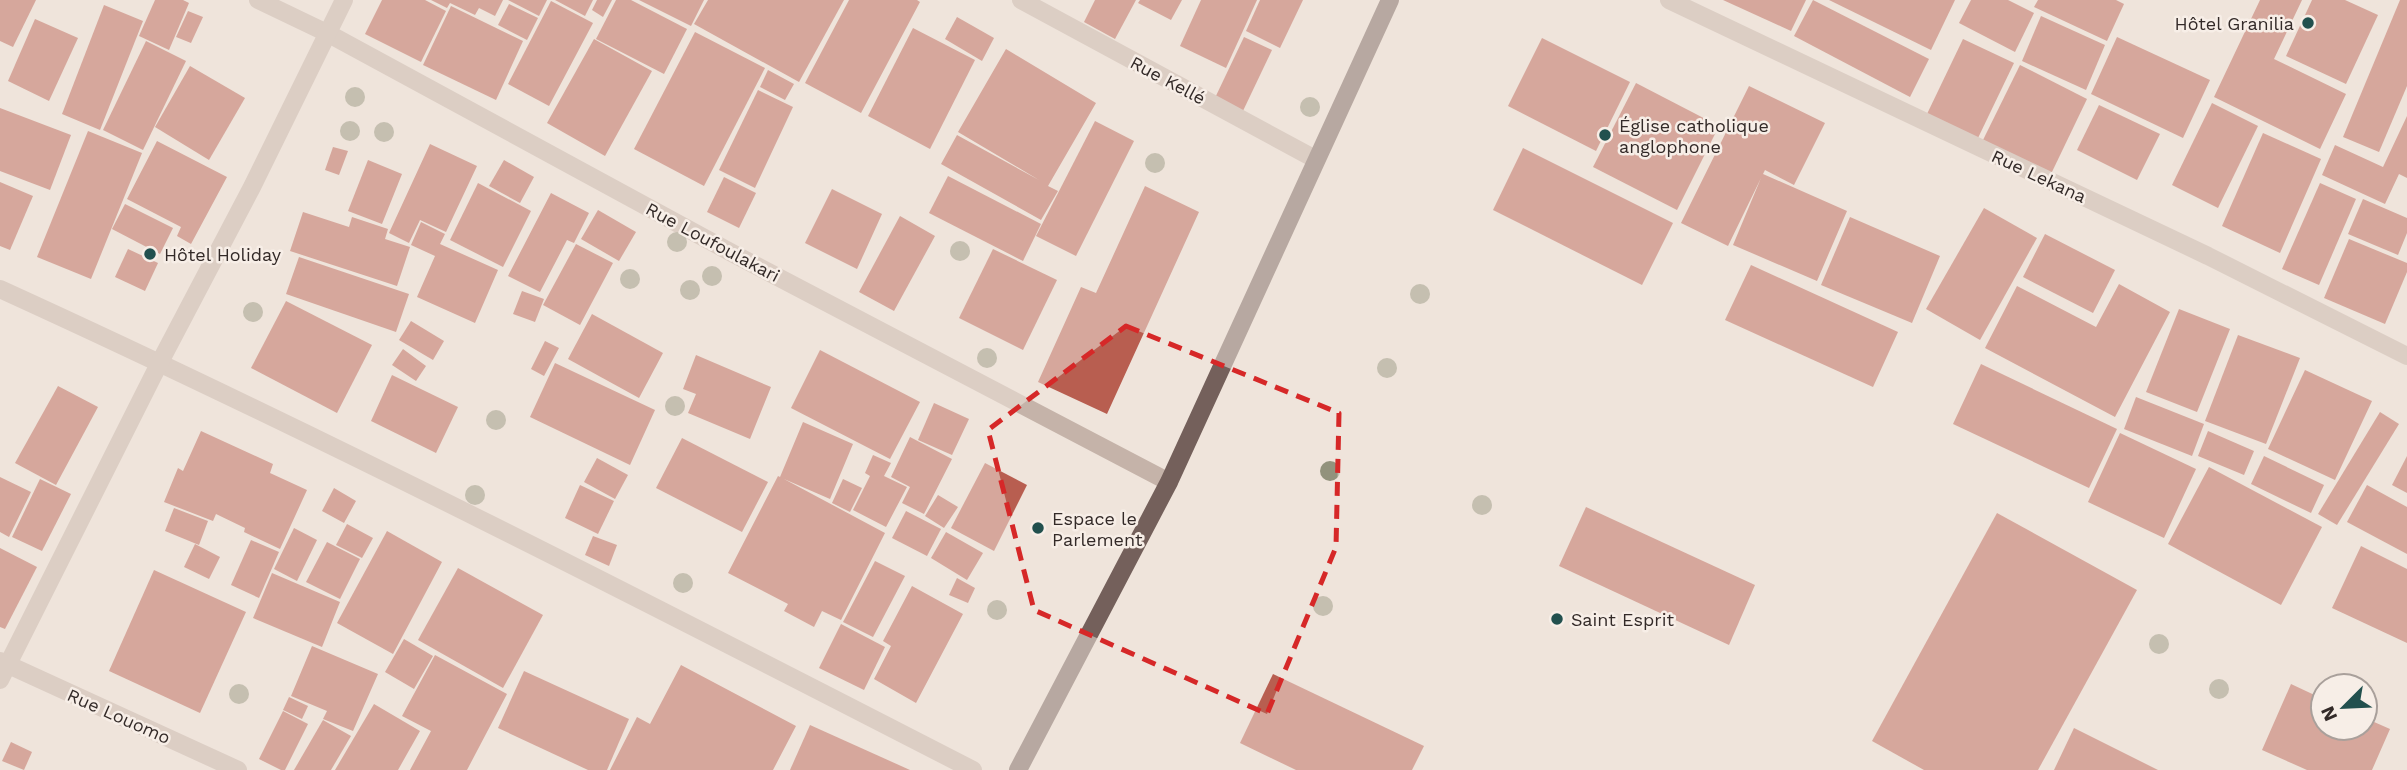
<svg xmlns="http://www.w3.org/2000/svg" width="2407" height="770" font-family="'Work Sans',sans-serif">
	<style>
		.building { fill: #b85e50 }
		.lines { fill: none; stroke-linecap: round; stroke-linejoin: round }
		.street { stroke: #c5b3a9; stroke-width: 18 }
		.primary { stroke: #74605b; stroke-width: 18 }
		.tree { fill: #92927c }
		.marked { fill: none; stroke: #d62828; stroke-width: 5; stroke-dasharray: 14 9; stroke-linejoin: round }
		.poi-dot { fill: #22504e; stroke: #f7eee7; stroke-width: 2.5 }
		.labels { text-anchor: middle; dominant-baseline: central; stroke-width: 5; stroke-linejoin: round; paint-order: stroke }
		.poi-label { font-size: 18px; fill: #332a28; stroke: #f7eee7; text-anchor: start }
		.street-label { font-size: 18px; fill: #332a28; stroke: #f7eee7 }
	</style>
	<rect width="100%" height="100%" fill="#efe4db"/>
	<g class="building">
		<polygon points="0,0 36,0 13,47 0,41"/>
		<polygon points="155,0 183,0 189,3 169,50 139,36"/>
		<polygon points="382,0 425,0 446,11 421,62 365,34"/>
		<polygon points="431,0 503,0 495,16 479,8 475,15 450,3 447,8"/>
		<polygon points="508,0 547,0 539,16"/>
		<polygon points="555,0 593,0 585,16"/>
		<polygon points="597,0 612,0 603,17 592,10"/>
		<polygon points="616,0 631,0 687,29 664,74 596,39"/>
		<polygon points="639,0 704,0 691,26"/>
		<polygon points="708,0 844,0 799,82 694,24"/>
		<polygon points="849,0 917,0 920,2 861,113 805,83"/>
		<polygon points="1095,0 1136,0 1115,39 1084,22"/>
		<polygon points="1140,0 1182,0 1171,20 1138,3"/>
		<polygon points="1201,0 1257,0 1226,68 1180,46"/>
		<polygon points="1260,0 1303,0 1280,48 1246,31"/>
		<polygon points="1723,0 1806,0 1791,31"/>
		<polygon points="1813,0 1929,59 1910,97 1794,36"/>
		<polygon points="1829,0 1955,0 1931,50"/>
		<polygon points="1971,0 2008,0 2034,13 2015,52 1959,23"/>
		<polygon points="2038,0 2116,0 2124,4 2107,41 2034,7"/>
		<polygon points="2260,0 2302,0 2274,59 2346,94 2320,149 2214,97"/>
		<polygon points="2312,0 2345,0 2378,15 2346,84 2286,56"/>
		<polygon points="2400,0 2407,0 2407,86 2379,152 2343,137"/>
		<polygon points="551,1 593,23 549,106 508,84"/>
		<polygon points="509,4 538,18 527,40 498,25"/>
		<polygon points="104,5 143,21 100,130 62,114"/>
		<polygon points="451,6 523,41 496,100 423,65"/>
		<polygon points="188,11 203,17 191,43 176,37"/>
		<polygon points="2041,16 2105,45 2086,90 2022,61"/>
		<polygon points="957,17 994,38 982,61 945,39"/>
		<polygon points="35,19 78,38 49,101 8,81"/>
		<polygon points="913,28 975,60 930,149 868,116"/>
		<polygon points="695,32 765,68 704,186 634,149"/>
		<polygon points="1244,37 1272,50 1242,113 1214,100"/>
		<polygon points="2117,37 2210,80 2183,138 2091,94"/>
		<polygon points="1542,38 1630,82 1596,151 1508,106"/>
		<polygon points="594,39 652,71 605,156 547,123"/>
		<polygon points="1963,39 2014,63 1978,138 1927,114"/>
		<polygon points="146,41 186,61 143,150 103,130"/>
		<polygon points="1006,49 1096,103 1048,186 1058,191 1041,220 941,164 957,135 1039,180 958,132"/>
		<polygon points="2020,65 2087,99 2051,174 1983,140"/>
		<polygon points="190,66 245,98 209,160 155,127"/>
		<polygon points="768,70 794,84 785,100 760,87"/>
		<polygon points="1636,83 1719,126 1677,210 1593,167"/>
		<polygon points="1749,86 1825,123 1794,185 1765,170 1763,174 1847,211 1817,281 1733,245 1761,178 1728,246 1681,223"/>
		<polygon points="758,90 793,107 755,188 719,170"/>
		<polygon points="2212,103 2258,126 2218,208 2172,185"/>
		<polygon points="2099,105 2160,134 2137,180 2077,150"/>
		<polygon points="0,108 71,135 50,190 0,171"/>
		<polygon points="2407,116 2407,178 2399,174 2385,204 2322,175 2335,145 2383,167"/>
		<polygon points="1095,121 1134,141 1076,256 1036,236"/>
		<polygon points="88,131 142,153 91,279 37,257"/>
		<polygon points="2263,133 2321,159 2280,253 2222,226"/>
		<polygon points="157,141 227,177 191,244 177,236 181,227 127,199"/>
		<polygon points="430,144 477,166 446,232 420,220 409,243 389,233"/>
		<polygon points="333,147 348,151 339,175 325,170"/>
		<polygon points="1523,148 1673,223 1642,285 1493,210"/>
		<polygon points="368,160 402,174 382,224 348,211"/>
		<polygon points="504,160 534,177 520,203 489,186"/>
		<polygon points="948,176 1041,224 1023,261 929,213"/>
		<polygon points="724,177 756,193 739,228 707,212"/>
		<polygon points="0,182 33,196 10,250 0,246"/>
		<polygon points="478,183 531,211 503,267 450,240"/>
		<polygon points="2320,183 2356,199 2319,285 2282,269"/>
		<polygon points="1145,186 1199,212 1107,414 1038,382 1081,287 1096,293"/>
		<polygon points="832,189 882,214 857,269 805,243"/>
		<polygon points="551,193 589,213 574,243 567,240 540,292 508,276"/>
		<polygon points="2363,199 2407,218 2407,233 2398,255 2348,234"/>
		<polygon points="125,204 173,228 160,254 112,229"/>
		<polygon points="1984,208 2037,238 1980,340 1926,309"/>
		<polygon points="598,210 636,232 619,261 581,239"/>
		<polygon points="303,212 349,227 352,217 388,229 385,239 410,247 397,286 290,251"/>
		<polygon points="900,216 935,236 894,311 859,292"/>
		<polygon points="1850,217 1940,256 1912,323 1821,285"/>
		<polygon points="421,222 445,234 440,244 498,270 475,323 417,297 435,256 411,245"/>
		<polygon points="2045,234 2115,270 2093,313 2023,277"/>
		<polygon points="2349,239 2407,263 2407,272 2385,324 2324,298"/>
		<polygon points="576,244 613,263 580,325 543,305"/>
		<polygon points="128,249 158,263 145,291 115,277"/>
		<polygon points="993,249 1057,280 1023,350 959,318"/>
		<polygon points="299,257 409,294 396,332 286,294"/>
		<polygon points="1751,265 1898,332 1873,387 1725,320"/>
		<polygon points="2119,284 2170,312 2115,417 1985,348 2017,286 2096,327"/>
		<polygon points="522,291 544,299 535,322 513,314"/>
		<polygon points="286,301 372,345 337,413 251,368"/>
		<polygon points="2179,309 2230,329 2197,412 2146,392"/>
		<polygon points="592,314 663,353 639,398 568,359"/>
		<polygon points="411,321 444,341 433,360 399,340"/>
		<polygon points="2238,335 2300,358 2266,444 2205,421"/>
		<polygon points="545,341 559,348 544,376 531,369"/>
		<polygon points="403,349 426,366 416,381 392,365"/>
		<polygon points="820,350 920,402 890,459 791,408"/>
		<polygon points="696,355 771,387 750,439 688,413 696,394 683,389"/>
		<polygon points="555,363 655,410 630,465 530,417"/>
		<polygon points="1981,364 2117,429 2089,488 1953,424"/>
		<polygon points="2305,370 2372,401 2335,480 2268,449"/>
		<polygon points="392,375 458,407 436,453 371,421"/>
		<polygon points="58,386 98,407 56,485 15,463"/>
		<polygon points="2136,397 2204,424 2192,456 2124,429"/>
		<polygon points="934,403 969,419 952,455 918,440"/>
		<polygon points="2380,412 2399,424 2337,525 2318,514"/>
		<polygon points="803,422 853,444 830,499 784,479 885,533 841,620 822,611 814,627 784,611 788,604 728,573 778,476 780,477"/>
		<polygon points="201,431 273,464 270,473 307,490 280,549 244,532 245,528 216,514 213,521 164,502 178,468 183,471"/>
		<polygon points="2208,431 2254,451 2244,475 2198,456"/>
		<polygon points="2120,433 2196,469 2164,538 2088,502"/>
		<polygon points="910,437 952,459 924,514 902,503 910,487 891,477"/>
		<polygon points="682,438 768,482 742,532 656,488"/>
		<polygon points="873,455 891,463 884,476 907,487 886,527 853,510 870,476 865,473"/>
		<polygon points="2264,456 2324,485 2311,513 2251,484"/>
		<polygon points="2407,456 2407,493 2392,485"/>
		<polygon points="597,458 628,475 615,499 584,482"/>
		<polygon points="985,463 1027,485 994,551 951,528"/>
		<polygon points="2209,467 2322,527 2281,605 2168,544"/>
		<polygon points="0,477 31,492 9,537 0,532"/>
		<polygon points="40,479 71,494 42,551 12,537"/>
		<polygon points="843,479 862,488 850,512 832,503"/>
		<polygon points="580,485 614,501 598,534 565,518"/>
		<polygon points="2367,485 2407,507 2407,554 2347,522"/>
		<polygon points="334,488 356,501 344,523 322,511"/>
		<polygon points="938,495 958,507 944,528 925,516"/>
		<polygon points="1586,507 1755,585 1729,645 1559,566"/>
		<polygon points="174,508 208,521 199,545 165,531"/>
		<polygon points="906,511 941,529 927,556 892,538"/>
		<polygon points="1997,513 2137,590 2038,770 1924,770 1872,741"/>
		<polygon points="347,524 373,538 362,558 336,545"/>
		<polygon points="294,528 317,540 297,581 274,569"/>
		<polygon points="387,531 442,562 393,654 337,623"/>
		<polygon points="946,532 983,553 967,580 931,558"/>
		<polygon points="593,536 617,545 609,566 585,555"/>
		<polygon points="251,540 279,552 259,598 231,585"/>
		<polygon points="327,542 360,559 340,599 306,582"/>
		<polygon points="195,544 220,557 209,579 184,567"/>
		<polygon points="2361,546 2407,569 2407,643 2332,608"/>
		<polygon points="0,548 37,567 5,629 0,627"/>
		<polygon points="875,561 905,576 873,637 843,622"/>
		<polygon points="458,568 543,615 503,688 418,640"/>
		<polygon points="154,570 246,612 200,713 109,671"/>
		<polygon points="272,573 340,602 322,647 253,618"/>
		<polygon points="957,578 975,588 968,603 949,595"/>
		<polygon points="912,586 963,614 916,703 874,679 891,646 883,641"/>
		<polygon points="841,624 885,647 864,690 819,668"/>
		<polygon points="404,639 433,656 414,689 385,672"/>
		<polygon points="312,646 378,674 353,731 323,719 327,711 291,696"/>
		<polygon points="435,655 507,694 467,770 410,770 431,731 402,716"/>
		<polygon points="681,665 796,726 773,770 610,770 637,717 650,724"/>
		<polygon points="524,671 629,719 607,770 588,770 498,728"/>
		<polygon points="1273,674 1424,746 1412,770 1296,770 1240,743"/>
		<polygon points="2291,684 2323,699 2323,728 2365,728 2365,718 2390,729 2372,770 2307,770 2262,750"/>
		<polygon points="289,697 308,706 302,719 283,710"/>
		<polygon points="374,704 420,731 398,770 335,770"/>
		<polygon points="283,711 308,724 285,770 281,770 259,759"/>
		<polygon points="323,720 351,736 331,770 294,770"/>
		<polygon points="810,725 910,770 790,770"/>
		<polygon points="2074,728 2158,770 2054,770"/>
		<polygon points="11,742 32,752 24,770 2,761"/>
	</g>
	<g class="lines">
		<g class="street">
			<polyline points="258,0 329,34 732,253 1169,482"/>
			<polyline points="1021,0 1315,159"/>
			<polyline points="1669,0 2208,256 2407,356"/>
			<path d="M 0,289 C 329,439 652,605 973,770"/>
			<polyline points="0,661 238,770"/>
			<polyline points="0,680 160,362 252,187 344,0"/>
		</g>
		<polyline class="primary" points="1018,770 1169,482 1390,0"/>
	</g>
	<g class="tree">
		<circle cx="355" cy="97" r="10"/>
		<circle cx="1310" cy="107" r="10"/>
		<circle cx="350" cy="131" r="10"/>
		<circle cx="384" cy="132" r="10"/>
		<circle cx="1155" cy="163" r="10"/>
		<circle cx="677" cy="242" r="10"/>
		<circle cx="960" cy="251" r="10"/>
		<circle cx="712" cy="276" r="10"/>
		<circle cx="630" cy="279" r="10"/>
		<circle cx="690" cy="290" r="10"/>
		<circle cx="1420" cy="294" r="10"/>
		<circle cx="253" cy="312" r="10"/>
		<circle cx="987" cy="358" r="10"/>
		<circle cx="1387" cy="368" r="10"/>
		<circle cx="675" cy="406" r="10"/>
		<circle cx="496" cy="420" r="10"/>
		<circle cx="1330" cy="471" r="10"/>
		<circle cx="475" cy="495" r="10"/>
		<circle cx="1482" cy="505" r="10"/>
		<circle cx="683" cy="583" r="10"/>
		<circle cx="1323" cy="606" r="10"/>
		<circle cx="997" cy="610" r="10"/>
		<circle cx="2159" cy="644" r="10"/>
		<circle cx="2219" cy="689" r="10"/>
		<circle cx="239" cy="694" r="10"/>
	</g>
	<path d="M0 0H2407V770H0ZM 1126,326 L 1339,413 L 1336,547 L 1267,714 L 1034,610 L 988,430 Z" fill="#efe4db" fill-opacity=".55" fill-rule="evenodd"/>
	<path class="marked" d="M 1126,326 L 1339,413 L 1336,547 L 1267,714 L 1034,610 L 988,430 Z"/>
	<g class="poi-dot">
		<circle cx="2308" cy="23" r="7"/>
		<circle cx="1605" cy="135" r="7"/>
		<circle cx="150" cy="254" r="7"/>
		<circle cx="1038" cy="528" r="7"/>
		<circle cx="1557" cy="619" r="7"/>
	</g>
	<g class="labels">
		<g class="poi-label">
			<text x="2294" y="23" text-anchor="end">Hôtel Granilia</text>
			<text x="1619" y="125">Église catholique<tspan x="1619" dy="21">anglophone</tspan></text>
			<text x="164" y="254">Hôtel Holiday</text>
			<text x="1052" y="518">Espace le<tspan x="1052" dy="21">Parlement</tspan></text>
			<text x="1571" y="619">Saint Esprit</text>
		</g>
		<g class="street-label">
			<text transform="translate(1168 80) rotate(28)">Rue Kellé</text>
			<text transform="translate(2039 176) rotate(25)">Rue Lekana</text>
			<text transform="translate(713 242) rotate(28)">Rue Loufoulakari</text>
			<text transform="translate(119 716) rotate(24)">Rue Louomo</text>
		</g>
	</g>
	<g transform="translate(2344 707) rotate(246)"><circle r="33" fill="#f7eee7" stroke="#a9a09b" stroke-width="2"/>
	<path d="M0-5L12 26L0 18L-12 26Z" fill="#22504e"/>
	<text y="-10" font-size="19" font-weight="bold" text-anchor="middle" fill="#332a28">N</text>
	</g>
</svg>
